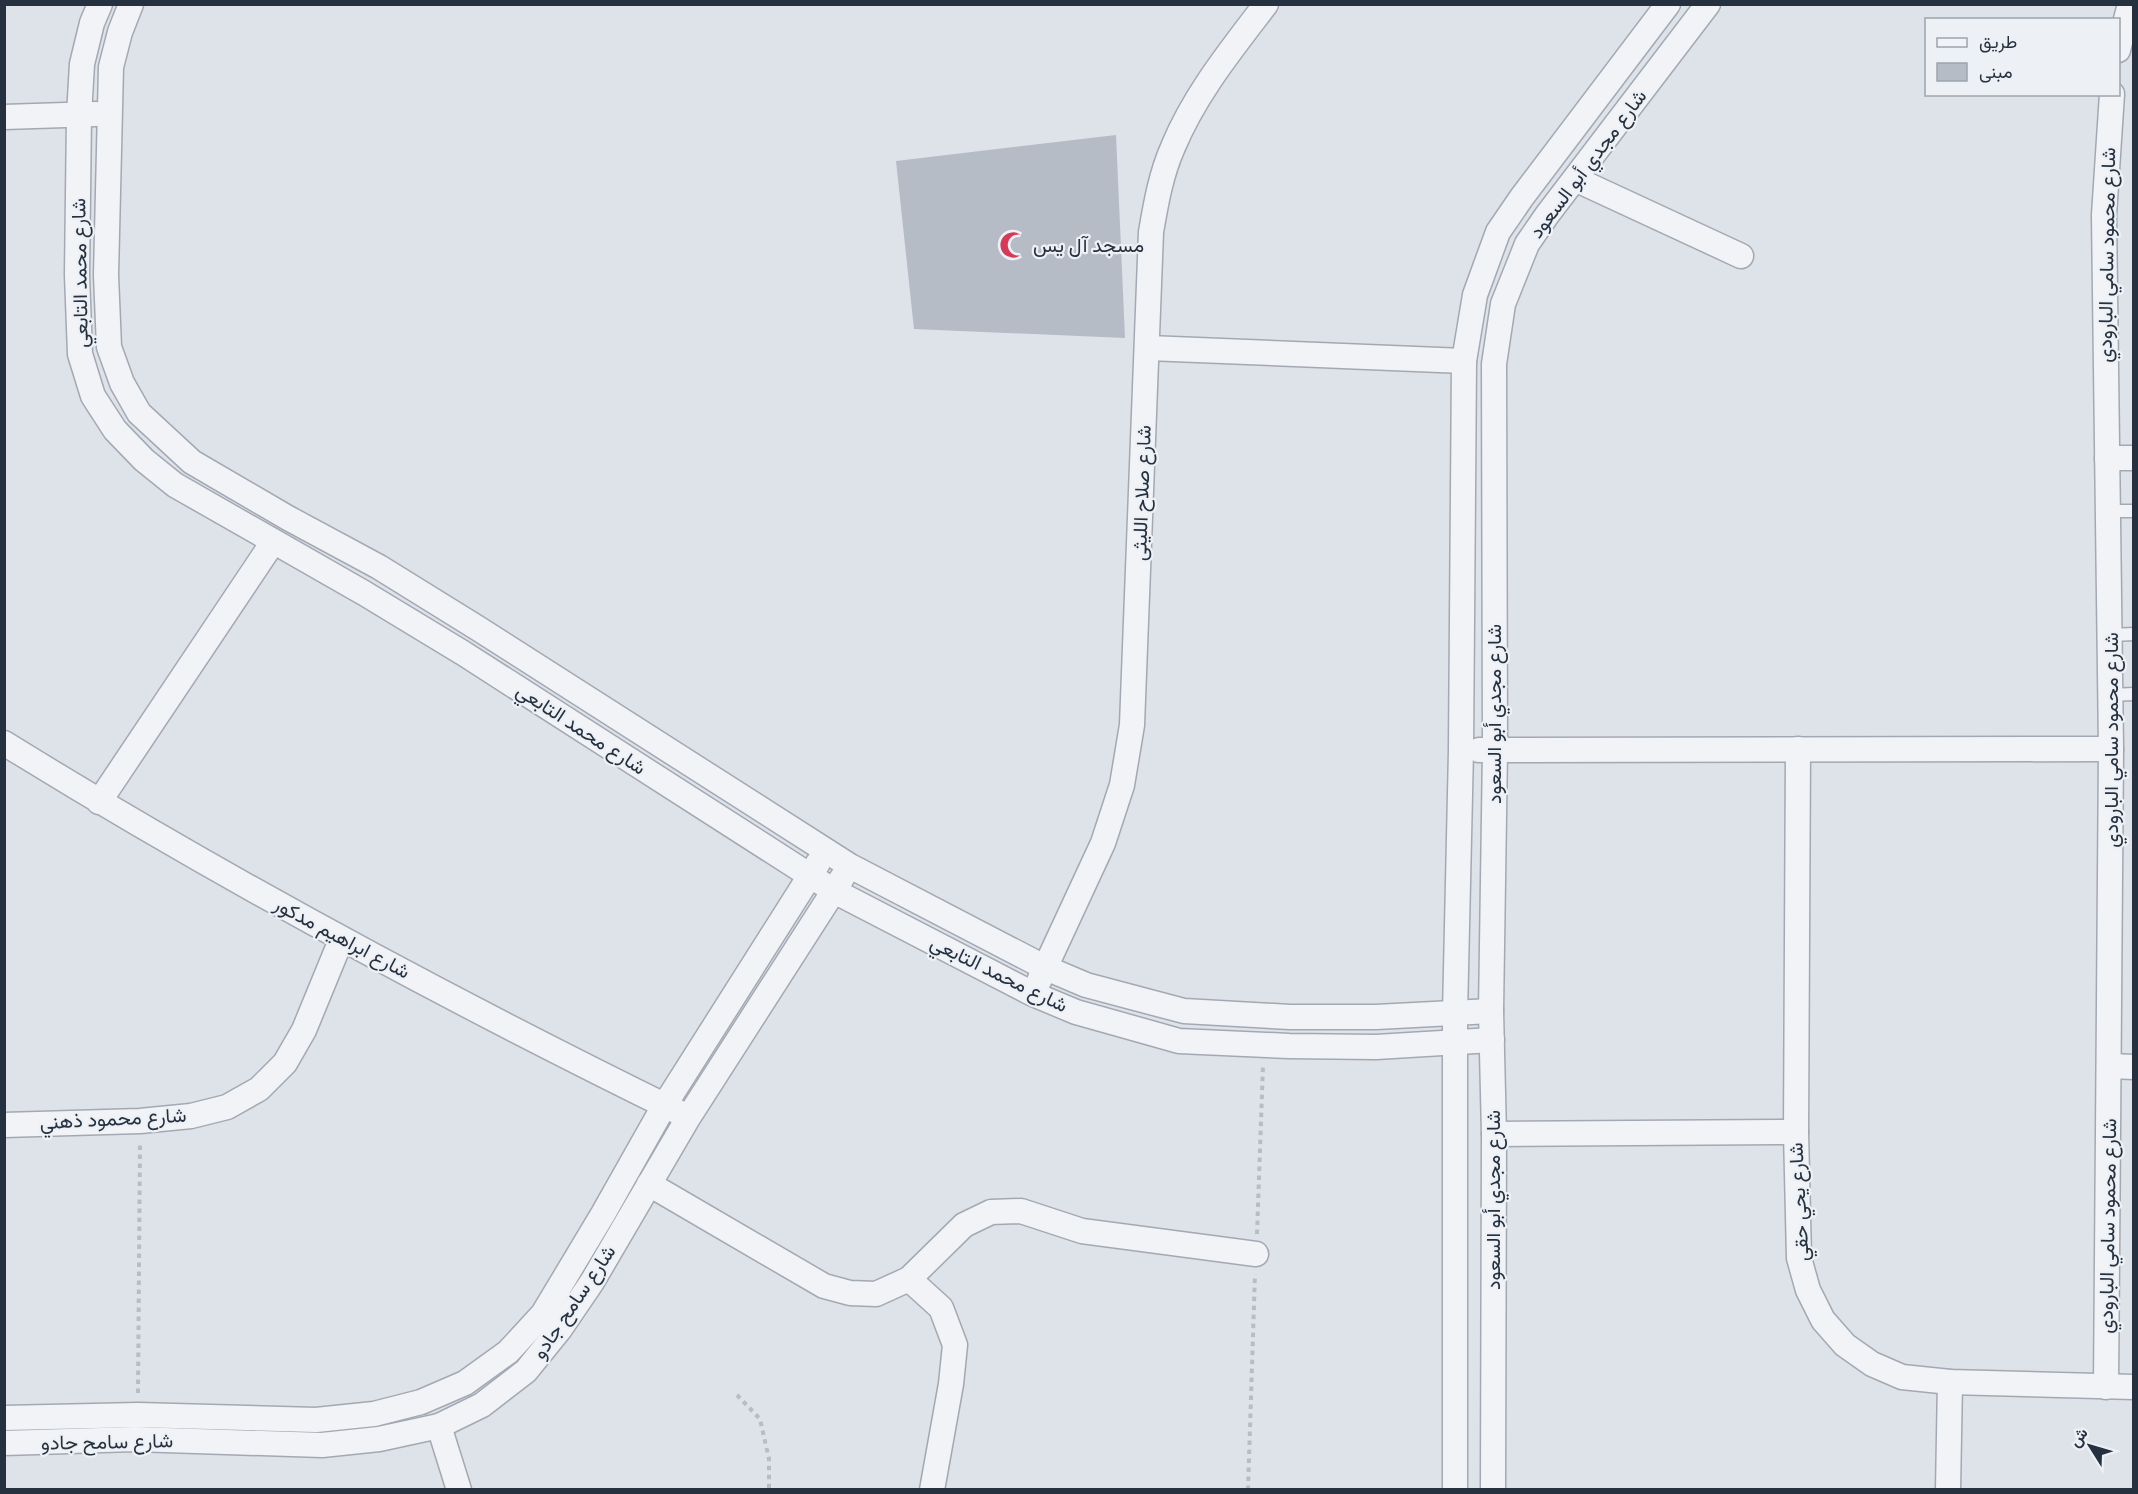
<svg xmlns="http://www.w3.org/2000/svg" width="2138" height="1494" font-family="Karla,Vazirmatn,sans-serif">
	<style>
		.building { fill: #b5bcc6 }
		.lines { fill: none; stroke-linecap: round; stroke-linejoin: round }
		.lane-casing { stroke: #a3a9b3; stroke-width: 15 }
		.street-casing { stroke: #a3a9b3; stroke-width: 27 }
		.path { stroke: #b8bdc4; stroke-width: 4; stroke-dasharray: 4.5 4.5; stroke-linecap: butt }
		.lane { stroke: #f1f3f7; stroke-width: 12 }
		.street { stroke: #f1f3f7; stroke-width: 24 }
		.labels { text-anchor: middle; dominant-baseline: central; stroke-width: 4.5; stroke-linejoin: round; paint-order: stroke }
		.street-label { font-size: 20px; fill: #263140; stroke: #edf1f6 }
		.poi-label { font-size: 20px; fill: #263140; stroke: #edf1f6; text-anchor: start }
	</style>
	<rect width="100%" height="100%" fill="#dee2e9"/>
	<polygon class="building" points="1116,135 1125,338 914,329 896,161"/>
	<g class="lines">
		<defs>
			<g id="lane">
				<polyline points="2109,511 2134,511"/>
				<polyline points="2111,635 2134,634"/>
				<polyline points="2110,695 2134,694"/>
			</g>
			<g id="street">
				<polyline points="100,4 92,23 82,64 79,115 77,275 80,354 93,396 115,430 144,460 175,485 364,593 463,653 834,891 1033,994 1076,1012 1179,1041 1289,1046 1376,1047 1492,1040"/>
				<polyline points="131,4 120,32 111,67 106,275 109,347 122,383 139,413 192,462 288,518 379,567 479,629 850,866 1046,968 1086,985 1184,1011 1290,1017 1376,1017 1491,1011"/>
				<polyline points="2118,50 2130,4"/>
				<polyline points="4,117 96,114"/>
				<polyline points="1575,179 1741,256"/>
				<polyline points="1148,348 1464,361"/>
				<polyline points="2107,458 2134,458"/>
				<path d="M 4,743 C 222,878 448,999 678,1112"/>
				<polyline points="1798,749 1796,1132 1799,1258 1808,1290 1823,1320 1845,1345 1872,1364 1902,1377 1950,1382 2134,1387"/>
				<polyline points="1479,750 2111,749"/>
				<polyline points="99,802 273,542"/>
				<path d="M 1039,981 L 1103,843 L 1122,785 L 1132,725 L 1151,232 C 1156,203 1161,174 1173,147 C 1195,94 1231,50 1266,4"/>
				<polyline points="2110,1066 2134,1067"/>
				<polyline points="4,1125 140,1121 191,1116 227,1107 259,1089 285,1063 304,1030 341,940"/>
				<polyline points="1494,1134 1796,1132"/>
				<polyline points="649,1184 824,1286 850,1293 876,1294 909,1279 964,1225 991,1212 1021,1211 1082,1231 1256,1254"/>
				<polyline points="909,1279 941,1308 955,1345 951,1384 932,1490"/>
				<polyline points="2106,1387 2111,749 2104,215 2112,94"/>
				<polyline points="4,1418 138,1415 316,1420 374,1414 421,1402 465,1383 508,1352 543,1314 603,1214 664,1106 818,863"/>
				<polyline points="439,1426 459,1490"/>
				<polyline points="4,1443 135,1439 322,1445 379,1439 439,1426 482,1405 526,1371 560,1329 592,1282 688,1118 842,878"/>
				<polyline points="1455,1490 1455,1014 1461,750 1464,361 1475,295 1498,232 1522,197 1668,4"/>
				<polyline points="1493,1490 1494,1134 1491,1011 1495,750 1494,364 1503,304 1527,244 1547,215 1708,4"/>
				<polyline points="1948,1490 1950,1382"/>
			</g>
		</defs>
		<use href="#lane" class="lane-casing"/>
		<use href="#street" class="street-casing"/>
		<g class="path">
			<polyline points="1257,1234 1263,1065"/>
			<polyline points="138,1393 140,1143"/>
			<polyline points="737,1395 760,1419 769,1459 769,1490"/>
			<polyline points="1248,1490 1255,1274"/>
		</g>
		<use href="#lane" class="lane"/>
		<use href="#street" class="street"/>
	</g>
	<defs>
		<symbol id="mosque-bare" viewBox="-9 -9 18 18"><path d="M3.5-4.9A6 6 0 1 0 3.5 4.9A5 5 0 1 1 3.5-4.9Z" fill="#d63a57" stroke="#edf1f6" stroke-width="2.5" paint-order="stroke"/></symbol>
	</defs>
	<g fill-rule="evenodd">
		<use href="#mosque-bare" x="994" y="226" width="38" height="38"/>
	</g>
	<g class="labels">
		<g class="street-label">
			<text transform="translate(1588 164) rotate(-53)">شارع مجدي أبو السعود</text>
			<text transform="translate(2107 255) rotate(-89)">شارع محمود سامي البارودي</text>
			<text transform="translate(80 273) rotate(-91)">شارع محمد التابعي</text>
			<text transform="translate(1142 493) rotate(-88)">شارع صلاح الليثى</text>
			<text transform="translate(1494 714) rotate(-90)">شارع مجدي أبو السعود</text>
			<text transform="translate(581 729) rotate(33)">شارع محمد التابعي</text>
			<text transform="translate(2111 740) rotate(-90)">شارع محمود سامي البارودي</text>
			<text transform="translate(342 938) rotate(28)">شارع ابراهيم مدكور</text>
			<text transform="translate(999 974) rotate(26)">شارع محمد التابعي</text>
			<text transform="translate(113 1119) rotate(-3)">شارع محمود ذهني</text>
			<text transform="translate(1493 1200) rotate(-90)">شارع مجدي أبو السعود</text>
			<text transform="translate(1799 1202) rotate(-93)">شارع يحي حقي</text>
			<text transform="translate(2108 1226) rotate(-89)">شارع محمود سامي البارودي</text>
			<text transform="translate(574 1302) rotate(-56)">شارع سامح جادو</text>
			<text transform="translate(107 1442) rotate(-1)">شارع سامح جادو</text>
		</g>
		<g class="poi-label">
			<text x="1033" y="245">مسجد آل يس</text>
		</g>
	</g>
	<rect width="2138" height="1494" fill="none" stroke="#263140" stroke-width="12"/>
	<rect x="1925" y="18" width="195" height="78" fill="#edf1f6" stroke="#9da4ad" stroke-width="1.5"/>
	<rect x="1937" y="38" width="30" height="9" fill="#f1f3f7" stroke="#9da4ad" stroke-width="1.5"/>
	<text x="1979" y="48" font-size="18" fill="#263140">طريق</text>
	<rect x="1937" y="63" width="30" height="18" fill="#b5bcc6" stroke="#9da4ad" stroke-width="1.5"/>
	<text x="1979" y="78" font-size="18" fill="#263140">مبنى</text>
	<g transform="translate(2090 1446) rotate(307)" stroke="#edf1f6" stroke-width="4.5" paint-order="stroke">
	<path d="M0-4.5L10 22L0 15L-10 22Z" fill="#263140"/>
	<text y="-9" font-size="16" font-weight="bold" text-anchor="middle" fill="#263140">ش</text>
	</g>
</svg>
